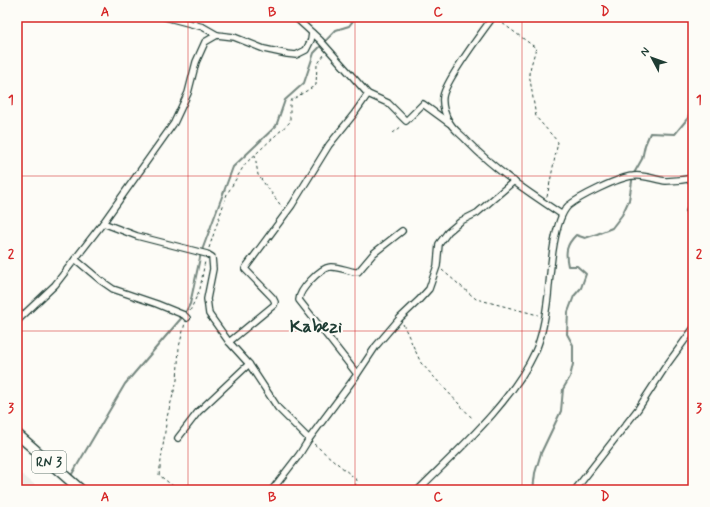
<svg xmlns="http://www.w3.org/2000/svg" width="710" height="507" font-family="Mynerve,sans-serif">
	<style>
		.built { fill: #eceee9 }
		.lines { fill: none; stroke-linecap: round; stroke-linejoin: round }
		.stream { stroke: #75877f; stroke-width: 2 }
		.minor-casing { stroke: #1f3d34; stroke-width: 8 }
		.trunk-casing { stroke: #1f3d34; stroke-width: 12 }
		.path { stroke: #1f3d34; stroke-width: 1; stroke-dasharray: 3 3; stroke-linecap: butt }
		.minor { stroke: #fdfcf7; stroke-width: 5.5 }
		.trunk { stroke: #fdfcf7; stroke-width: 9 }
		.grid { fill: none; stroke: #d62828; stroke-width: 1; stroke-opacity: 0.55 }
		.labels { text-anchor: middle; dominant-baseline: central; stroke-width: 4; stroke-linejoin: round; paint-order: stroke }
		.shield { fill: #fdfcf7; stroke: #62766e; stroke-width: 1 }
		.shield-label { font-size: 13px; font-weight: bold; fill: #1f3d34 }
		.district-label { font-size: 18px; font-weight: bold; fill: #1f3d34; stroke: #fdfcf7 }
		.neatline { fill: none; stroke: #d62828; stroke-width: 1.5 }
		.grid-label { font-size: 13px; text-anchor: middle; font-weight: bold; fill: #d62828 }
	</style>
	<rect width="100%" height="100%" fill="#fdfcf7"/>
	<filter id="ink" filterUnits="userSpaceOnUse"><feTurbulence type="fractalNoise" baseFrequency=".025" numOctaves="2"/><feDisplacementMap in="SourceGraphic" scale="8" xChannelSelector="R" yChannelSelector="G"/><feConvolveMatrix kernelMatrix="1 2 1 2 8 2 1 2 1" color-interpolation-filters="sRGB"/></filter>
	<g filter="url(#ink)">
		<polygon class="built" points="17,470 41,490 17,490"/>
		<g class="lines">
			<g class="stream">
				<polyline points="72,474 125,384 184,315 190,304 201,253 233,167 276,126 285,100 304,83 314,53 336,30 349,26 356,17"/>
				<polyline points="61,490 62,489"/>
				<path d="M 533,490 L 535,473 L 541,453 L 561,411 L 563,389 L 570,377 L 573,364 L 573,345 L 567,334 L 568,312 L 574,296 L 581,288 L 586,274 L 577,266 L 568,266 C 565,252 566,245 576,235 L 585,238 L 597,234 L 612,228 L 622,215 L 629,200 L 633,175 L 642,159 L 645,145 L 650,133 L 675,134 L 688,118 L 693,98 L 693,90"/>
			</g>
			<defs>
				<g id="minor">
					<polyline points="165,17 203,27 217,35"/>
					<polyline points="295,17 320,40 368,94 388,103 406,121 423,104 449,123"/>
					<path d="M 493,17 C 482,32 445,81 443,97 C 442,105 445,116 450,123 C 454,130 462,135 467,141 C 495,170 528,192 561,214"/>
					<polyline points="693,200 689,212 693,221"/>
					<polyline points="103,223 137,236 207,254 212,257 213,269 207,299 209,314 229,342 249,364 278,408 309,439"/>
					<polyline points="75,259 100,280 113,289 157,304 184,315 187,318"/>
					<polyline points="17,321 55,285 103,223 174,123 188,93 196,62 205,42 217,35 234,37 264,49 287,54 296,55 306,50 311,40 312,33"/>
					<polyline points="229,342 274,305 275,302 273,298 245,269 246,267 292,205 329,145 354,114 368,94"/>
					<path d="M 357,374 L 299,300 C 299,290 320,268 330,267 C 337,266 348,271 355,272 L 358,272 L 374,253 L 402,231"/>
					<polyline points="178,438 198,412 249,364"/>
					<polyline points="272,490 299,455 309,439 356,376 376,346 400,318 419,300 429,289 437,266 439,244 448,232 461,221 477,213 514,181"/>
					<path d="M 418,490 C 457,451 512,402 535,352 C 542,337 546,313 548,296 C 550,275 553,221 568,206 C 579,197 619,177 633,176 C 644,174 655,180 666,181 C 675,181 684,180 693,178"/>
					<polyline points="575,490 638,409 666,366 693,329"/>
				</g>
				<polyline id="trunk" points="17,434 81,490"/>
			</defs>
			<use href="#minor" class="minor-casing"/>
			<use href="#trunk" class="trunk-casing"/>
			<g class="path">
				<polyline points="498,20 536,48 529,73 536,117 558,142 547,197"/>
				<polyline points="393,133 402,126"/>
				<polyline points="255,155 258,175 282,207"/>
				<polyline points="209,248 227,194 245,164 290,122 290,101 316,85 317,65 324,55"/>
				<polyline points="442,270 476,299 538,315"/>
				<polyline points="190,311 200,289 205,261"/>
				<polyline points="403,324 421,363 473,419"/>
				<polyline points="314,444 357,480 354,490"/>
				<polyline points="178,490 159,475 167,417 177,380 179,347 185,323"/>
			</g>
			<use href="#minor" class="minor"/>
			<use href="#trunk" class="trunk"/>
		</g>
	</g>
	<path class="grid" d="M 188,17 L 188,490M 355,17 L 355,490M 522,17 L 522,490M 17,176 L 693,176M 17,331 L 693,331"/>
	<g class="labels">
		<rect class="shield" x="32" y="451" width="34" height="22" rx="3"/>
		<g class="shield-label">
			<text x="49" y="462">RN 3</text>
		</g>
		<g class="district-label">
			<text x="316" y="327">Kabezi</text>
		</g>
	</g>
	<rect width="710" height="507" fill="none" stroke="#fdfcf7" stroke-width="44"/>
	<g transform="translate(652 58) rotate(311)" stroke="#fdfcf7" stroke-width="3" paint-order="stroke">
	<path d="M0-3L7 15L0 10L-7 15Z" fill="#1f3d34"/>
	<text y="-6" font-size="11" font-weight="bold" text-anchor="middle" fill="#1f3d34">N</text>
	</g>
	<rect x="22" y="22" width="666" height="463" class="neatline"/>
	<g class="grid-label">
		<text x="105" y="16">A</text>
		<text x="272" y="16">B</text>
		<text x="438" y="16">C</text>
		<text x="605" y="16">D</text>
		<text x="11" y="104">1</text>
		<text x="699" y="104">1</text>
		<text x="11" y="258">2</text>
		<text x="699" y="258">2</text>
		<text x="11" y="412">3</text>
		<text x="699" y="412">3</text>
		<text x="105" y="501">A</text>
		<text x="272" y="501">B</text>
		<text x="438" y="501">C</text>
		<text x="605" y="501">D</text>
	</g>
</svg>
